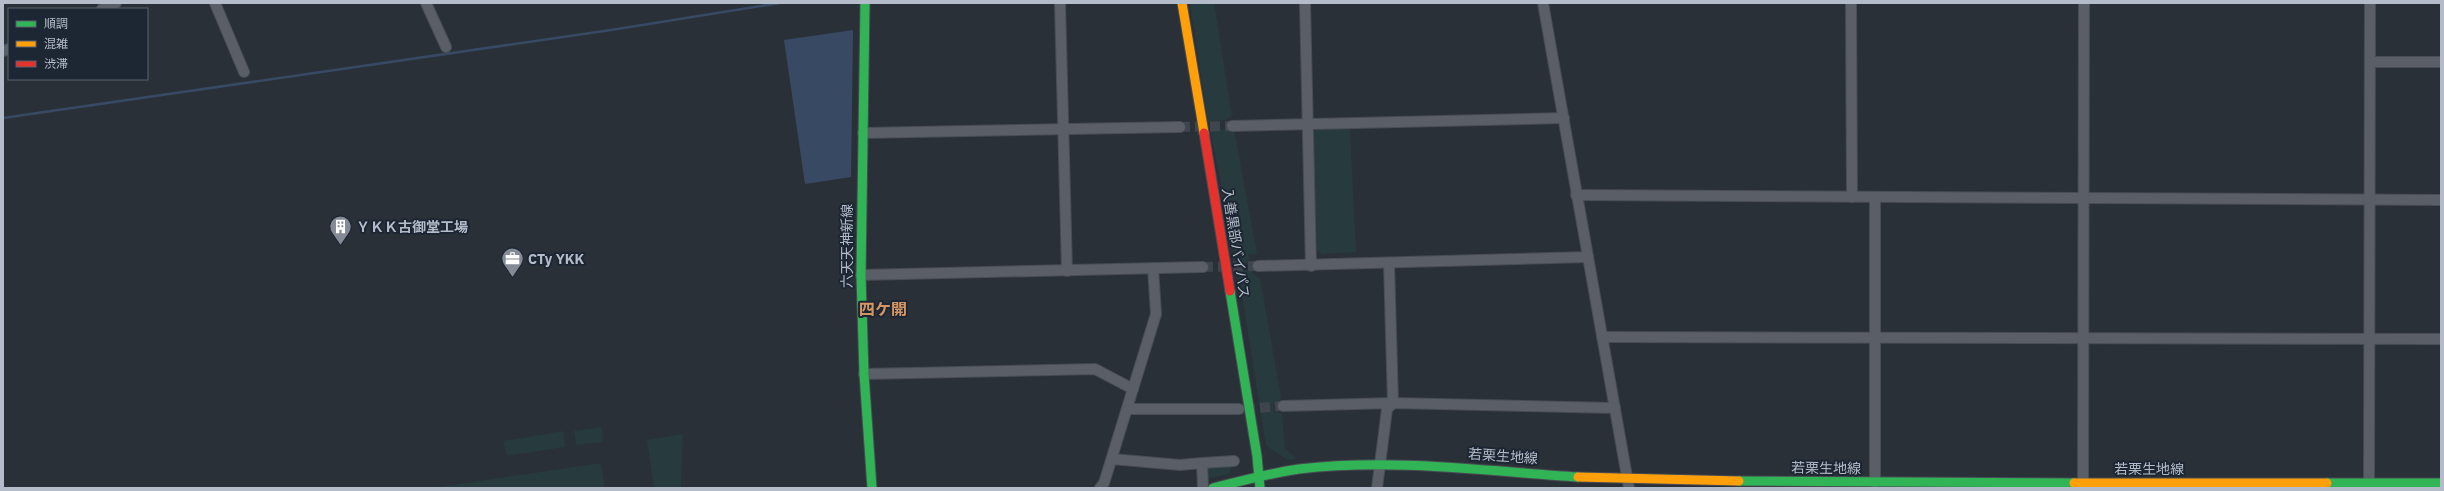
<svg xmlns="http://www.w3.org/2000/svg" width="2444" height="491" font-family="'IBM Plex Sans','Noto Sans JP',sans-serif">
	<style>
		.green { fill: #273a3e }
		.water { fill: #384963 }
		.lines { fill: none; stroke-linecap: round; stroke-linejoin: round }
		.stream { stroke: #384963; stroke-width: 2.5 }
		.street-tunnel { stroke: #3f454e; stroke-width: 10; stroke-dasharray: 10 5; stroke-linecap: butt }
		.street-casing { stroke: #484c53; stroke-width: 12 }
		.fast-casing { stroke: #484c53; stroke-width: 11 }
		.slow-casing { stroke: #484c53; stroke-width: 11 }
		.jam-casing { stroke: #484c53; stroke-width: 11 }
		.street { stroke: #5a5e66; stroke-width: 10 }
		.fast { stroke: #30b455; stroke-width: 9 }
		.slow { stroke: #ff9f0a; stroke-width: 9 }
		.jam { stroke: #e5322d; stroke-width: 9 }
		.labels { text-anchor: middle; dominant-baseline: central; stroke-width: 4; stroke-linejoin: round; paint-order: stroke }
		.poi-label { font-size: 14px; font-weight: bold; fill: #b4bcc9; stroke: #1d2633; text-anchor: start }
		.street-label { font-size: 14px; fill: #b4bcc9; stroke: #1d2633 }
		.quarter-label { font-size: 16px; font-weight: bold; fill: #d59563; stroke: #1d2633 }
	</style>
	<rect width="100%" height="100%" fill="#2a3038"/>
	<g class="green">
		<polygon points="1190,3 1214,3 1232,116 1225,120 1208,122"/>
		<polygon points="1350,128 1356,252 1322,254 1317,250 1311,129"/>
		<polygon points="1234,129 1257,254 1248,254 1250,263 1237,263 1210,130"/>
		<polygon points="1238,270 1251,270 1254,275 1260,278 1281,397 1279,403 1273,404 1274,412 1282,414 1285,448 1297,459 1288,460 1266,446"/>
		<polygon points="602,427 603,442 576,445 574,431"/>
		<polygon points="563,431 565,447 507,456 503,441"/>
		<polygon points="683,434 681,488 654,488 647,440"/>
		<polygon points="601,463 605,488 438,487"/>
		<polygon points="1233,464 1229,474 1206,479 1206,467"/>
	</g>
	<polygon class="water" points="853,30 851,177 805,184 784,40"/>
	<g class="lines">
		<polyline class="stream" points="3,118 611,30 780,3"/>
		<g class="street-tunnel">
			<polyline points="1180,127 1232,126"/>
			<polyline points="1203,267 1258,266"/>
			<polyline points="1245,409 1283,406"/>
		</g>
		<defs>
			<g id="street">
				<polyline points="215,3 244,72"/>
				<polyline points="426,3 446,47"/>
				<polyline points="1060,3 1067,271"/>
				<polyline points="1305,3 1311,266"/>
				<polyline points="1543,3 1629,488"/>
				<polyline points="1851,3 1852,197"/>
				<polyline points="102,9 116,3"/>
				<polyline points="3,51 9,49"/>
				<polyline points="2370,62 2441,62"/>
				<polyline points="1232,126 1564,118"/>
				<polyline points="863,133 1180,127"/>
				<polyline points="1576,195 2441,200"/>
				<polyline points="1258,266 1588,257"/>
				<polyline points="861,275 1203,267"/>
				<polyline points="1602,337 2441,339"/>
				<polyline points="864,374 1095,369 1133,389"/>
				<polyline points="1283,406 1393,403 1615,408"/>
				<polyline points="1127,409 1239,409"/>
				<polyline points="1112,459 1180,465 1202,463 1203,488"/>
				<polyline points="1202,463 1234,461"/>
				<polyline points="1875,483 1875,198"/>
				<polyline points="1100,488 1104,483 1156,314 1153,268"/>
				<polyline points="1377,488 1387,409 1393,403 1389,264"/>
				<polyline points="2083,488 2084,3"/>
				<polyline points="2369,488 2370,3"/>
			</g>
			<g id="fast">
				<polyline points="865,3 861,275 864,374 872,488"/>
				<polyline points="1230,291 1257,456 1260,488"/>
				<polyline points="1739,481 2074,483"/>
				<polyline points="2327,483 2441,483"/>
				<path d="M 1213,488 C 1241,481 1270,473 1299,469 C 1392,458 1485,471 1578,477"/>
			</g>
			<g id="slow">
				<polyline points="1182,3 1204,133"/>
				<polyline points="1578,477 1739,481"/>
				<polyline points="2074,483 2327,483"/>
			</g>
			<polyline id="jam" points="1204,133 1230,291"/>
		</defs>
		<use href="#street" class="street-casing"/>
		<use href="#fast" class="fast-casing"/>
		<use href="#slow" class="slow-casing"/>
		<use href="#jam" class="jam-casing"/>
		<use href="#street" class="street"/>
		<use href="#fast" class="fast"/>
		<use href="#slow" class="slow"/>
		<use href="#jam" class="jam"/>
	</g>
	<defs>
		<symbol id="building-pin" viewBox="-11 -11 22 30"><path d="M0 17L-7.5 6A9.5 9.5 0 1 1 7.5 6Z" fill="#848b96" stroke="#1d2633"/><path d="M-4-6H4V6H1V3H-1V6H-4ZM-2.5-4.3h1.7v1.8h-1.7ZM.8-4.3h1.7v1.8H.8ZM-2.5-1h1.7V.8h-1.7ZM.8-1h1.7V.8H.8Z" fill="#fff"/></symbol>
		<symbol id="office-pin" viewBox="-11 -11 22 30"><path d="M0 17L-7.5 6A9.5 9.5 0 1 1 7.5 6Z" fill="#848b96" stroke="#1d2633"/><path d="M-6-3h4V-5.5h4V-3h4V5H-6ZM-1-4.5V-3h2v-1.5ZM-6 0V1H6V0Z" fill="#fff"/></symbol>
	</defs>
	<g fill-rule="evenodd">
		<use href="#building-pin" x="328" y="214" width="25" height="34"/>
		<use href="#office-pin" x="500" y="246" width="25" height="34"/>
	</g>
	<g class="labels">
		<g class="poi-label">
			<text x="356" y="227">ＹＫＫ古御堂工場</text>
			<text x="528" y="259">CTy YKK</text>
		</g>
		<g class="street-label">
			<text transform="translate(1236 243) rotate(81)">入善黒部バイパス</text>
			<text transform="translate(847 246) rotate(-90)">六天天神新線</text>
			<text transform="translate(1503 456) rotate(4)">若栗生地線</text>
			<text transform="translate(1826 468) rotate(1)">若栗生地線</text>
			<text x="2149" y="469">若栗生地線</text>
		</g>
		<g class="quarter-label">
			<text x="883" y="309">四ケ開</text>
		</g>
	</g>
	<rect width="2444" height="491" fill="none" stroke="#b4bcc9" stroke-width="8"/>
	<rect x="8" y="8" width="140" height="72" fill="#1d2633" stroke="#59626f"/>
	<rect x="16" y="21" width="20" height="6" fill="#30b455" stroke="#59626f"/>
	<text x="44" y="28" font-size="12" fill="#b4bcc9">順調</text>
	<rect x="16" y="41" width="20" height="6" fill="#ff9f0a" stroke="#59626f"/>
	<text x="44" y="48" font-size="12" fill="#b4bcc9">混雑</text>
	<rect x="16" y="61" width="20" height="6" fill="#e5322d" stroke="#59626f"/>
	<text x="44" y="68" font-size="12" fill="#b4bcc9">渋滞</text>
</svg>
